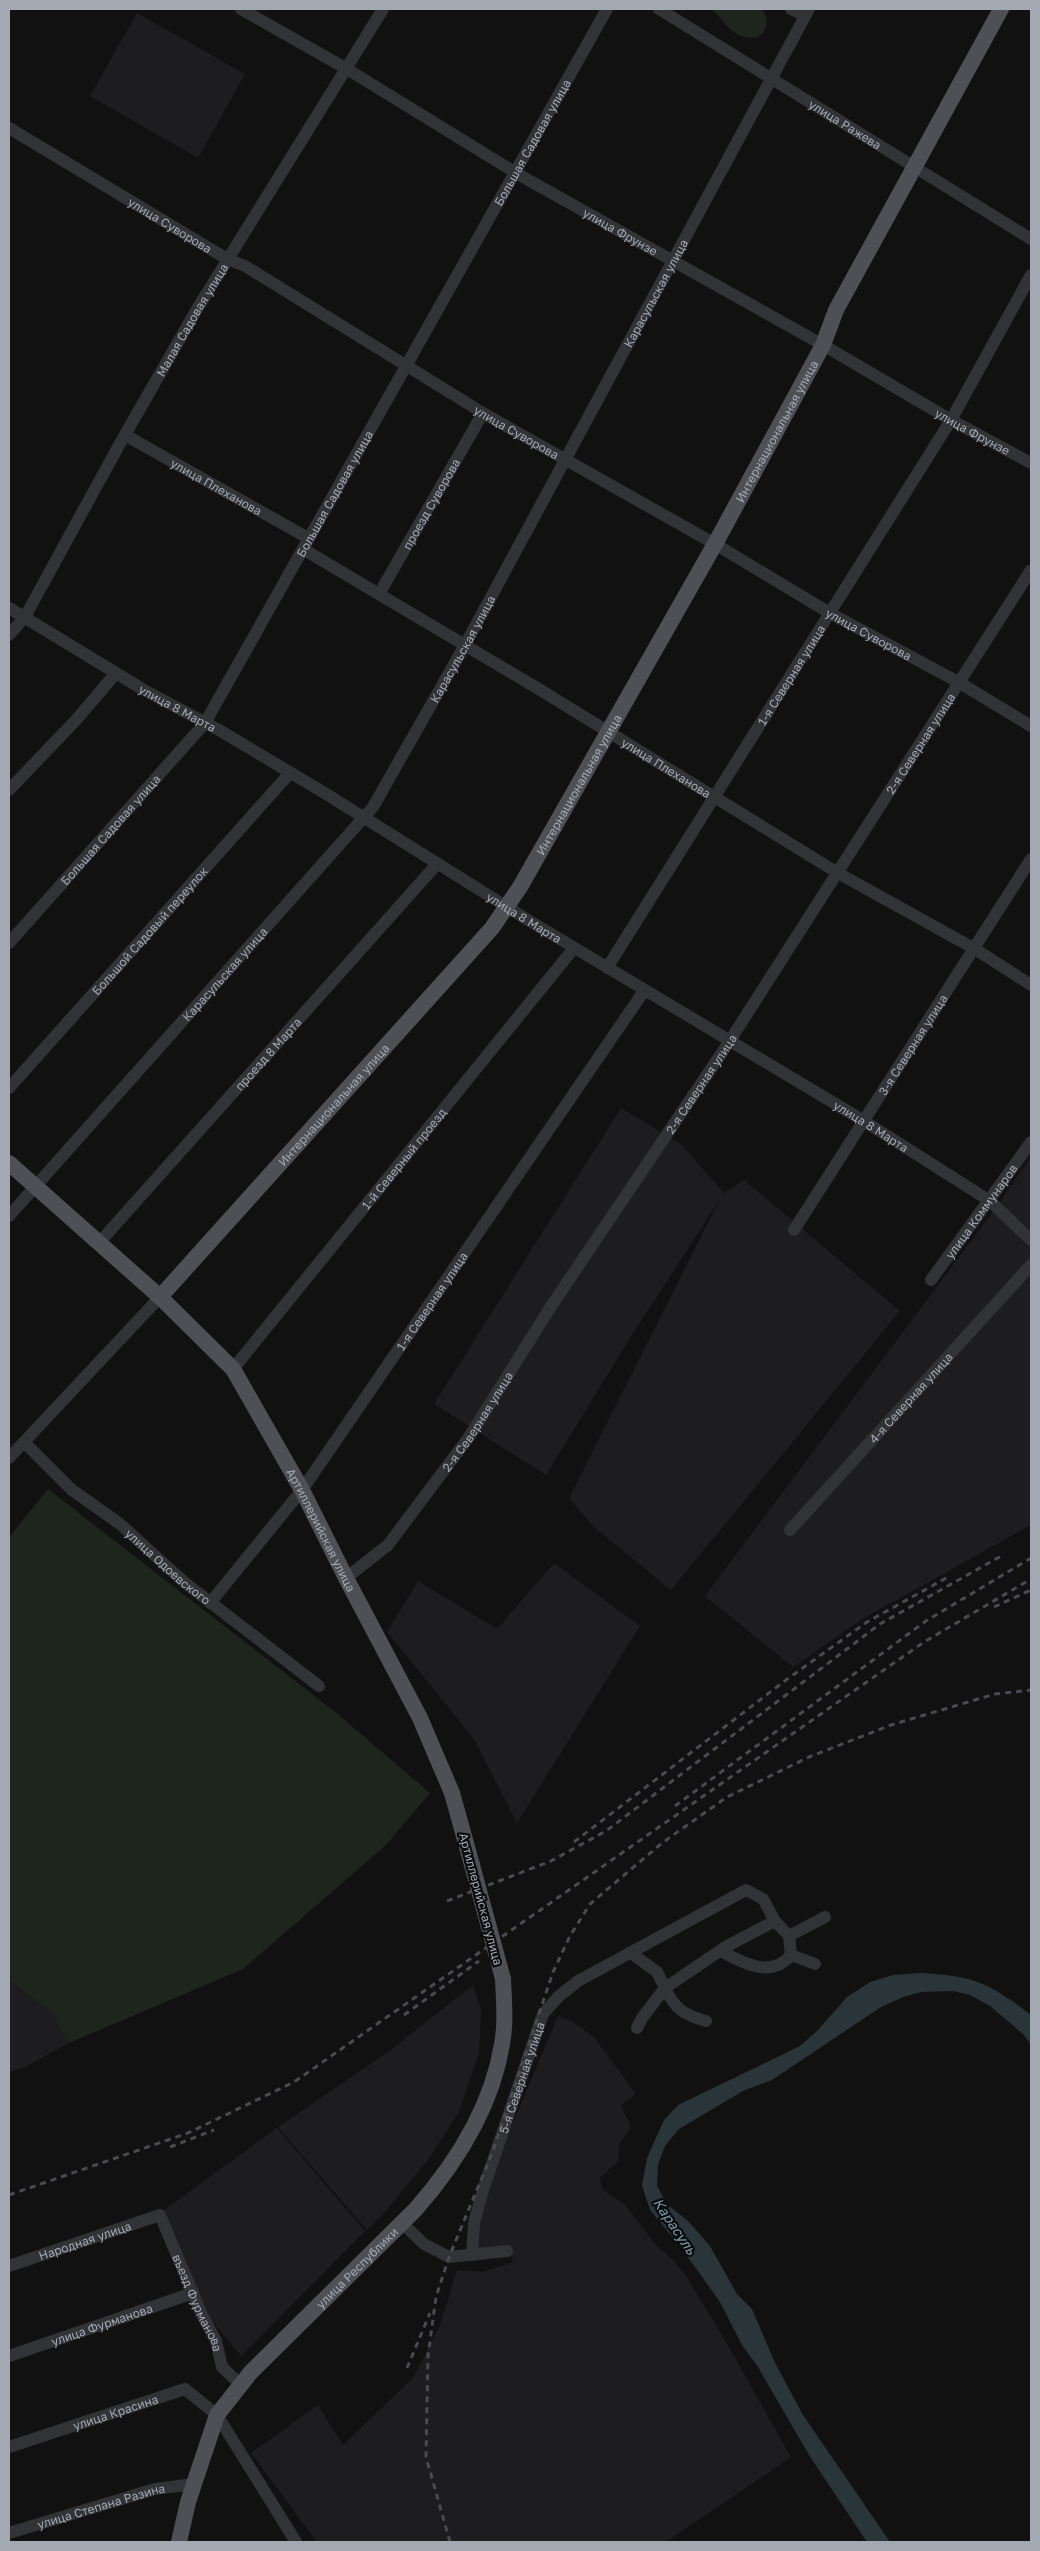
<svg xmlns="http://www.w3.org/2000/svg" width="1040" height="2551" font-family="'Golos Text',sans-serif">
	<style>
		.built { fill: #1d1d1f }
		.green { fill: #1d251d }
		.water { fill: #2a353a }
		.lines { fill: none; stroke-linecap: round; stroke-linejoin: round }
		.minor { stroke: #323337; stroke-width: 12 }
		.major { stroke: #4e5056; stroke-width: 16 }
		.rail { stroke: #494b50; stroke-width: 3; stroke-dasharray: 6 5; stroke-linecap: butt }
		.major-bridge { stroke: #4e5056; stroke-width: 16 }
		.labels { text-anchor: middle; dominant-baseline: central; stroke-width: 4.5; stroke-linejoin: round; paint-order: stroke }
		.street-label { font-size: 12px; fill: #a2a9b3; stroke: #0c0c0d }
		.water-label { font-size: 14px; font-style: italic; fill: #799bae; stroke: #0c0c0d }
	</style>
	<rect width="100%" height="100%" fill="#111112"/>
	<g class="built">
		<polygon points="137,13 245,74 198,158 90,96"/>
		<polygon points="621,1108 682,1145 724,1193 744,1180 900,1311 671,1590 594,1527 569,1498 720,1199 632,1335 546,1475 434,1404"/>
		<polygon points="1031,1156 1031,1525 864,1618 793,1667 705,1596 1001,1201"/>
		<polygon points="554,1563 640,1626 517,1823 474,1739 387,1632 418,1581 497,1629"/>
		<polygon points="9,1980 52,2013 69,2043 25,2067 9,2072"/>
		<polygon points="473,1985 481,2009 479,2053 459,2112 427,2161 384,2213 367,2230 278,2127 384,2055"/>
		<polygon points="558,2016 573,2022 594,2037 636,2094 621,2105 631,2128 620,2142 618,2162 600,2177 602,2189 625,2205 657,2246 674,2261 686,2276 722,2335 791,2457 666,2542 317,2542 251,2453 318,2405 343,2445 413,2378 440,2325 457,2270 483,2272 513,2262 507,2246 478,2250 479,2219 501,2151"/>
		<polygon points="277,2128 365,2231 241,2356 205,2313 164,2210"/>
	</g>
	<g class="green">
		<path d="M 712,9 L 762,9 C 770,21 768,29 757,38 C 731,39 727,23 712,9 Z"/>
		<polygon points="48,1489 334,1711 430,1793 386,1845 243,1969 69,2043 52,2013 9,1980 9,1537"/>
	</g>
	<path class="water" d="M 920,1973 C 974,1976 988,1982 1031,2015 L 1031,2044 L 1023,2034 L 990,2006 L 970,1995 L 953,1991 L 921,1992 L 903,1997 L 881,2007 L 772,2080 L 743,2091 L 679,2129 L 665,2146 L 658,2164 L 657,2186 L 667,2204 L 689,2222 L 710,2246 L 737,2294 L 752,2309 L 775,2363 L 803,2415 L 890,2542 L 867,2542 L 809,2455 L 758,2367 L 742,2345 L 720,2302 L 680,2246 L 650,2210 L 642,2185 L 647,2158 L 664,2120 L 678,2105 L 800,2046 L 817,2031 L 847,1997 L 870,1982 L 893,1975 Z"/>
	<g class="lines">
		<g class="minor">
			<path id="s1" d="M 241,9 L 347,69 L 516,173 L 823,345 L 951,420 L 1031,463"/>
			<path id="s2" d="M 659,9 L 1031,239"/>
			<polyline points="791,9 805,16"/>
			<path id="s3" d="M 9,128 L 227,259 L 245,266 L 483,413 L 715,544 L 828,612 L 960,683 L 1031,726"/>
			<path id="s4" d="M 125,435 L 308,538"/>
			<path id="s5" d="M 303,549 L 542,691 L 838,873 L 975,949 L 1031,985"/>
			<path id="s6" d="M 379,594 L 483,413"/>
			<path id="s7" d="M 9,608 L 144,690 L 219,730 L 323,792 L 528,920 L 864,1121 L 990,1201 L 1031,1240"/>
			<path id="s8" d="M 9,635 L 25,617 L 32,604 L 118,447 L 197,309 L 383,9"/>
			<polyline points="9,790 76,720 116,673"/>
			<path id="s9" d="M 9,943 L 205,723 L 607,9"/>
			<path id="s10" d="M 607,968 L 951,420 L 1031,275"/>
			<path id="s11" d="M 9,1088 L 290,773"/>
			<path id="s12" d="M 9,1216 L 373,807 L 465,645 L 809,9"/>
			<path id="s13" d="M 794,1230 L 1031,859"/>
			<path id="s14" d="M 98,1244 L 437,864"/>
			<path id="s15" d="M 931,1280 L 1031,1142"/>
			<path id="s16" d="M 233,1369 L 574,948"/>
			<path id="s17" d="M 24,1442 L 72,1490 L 120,1524 L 184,1582 L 319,1686"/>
			<polyline points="9,1458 160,1297"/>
			<path id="s18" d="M 790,1530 L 1031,1265"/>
			<path id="s19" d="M 346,1578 L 388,1545 L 469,1437 L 550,1308 L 729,1042 L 1031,570"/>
			<path id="s20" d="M 210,1603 L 302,1490 L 644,991"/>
			<polyline points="775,1921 789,1936 791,1955 815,1964"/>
			<polyline points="789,1936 825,1917"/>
			<path d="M 721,1951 C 743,1963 771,1979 791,1955"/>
			<polyline points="631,1953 657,1972 665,1988 642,2018 637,2028"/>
			<polyline points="402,2223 424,2244 449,2257 507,2251"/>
			<path id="s21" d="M 472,2255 L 474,2223 L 483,2190 L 543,2014 L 558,1997 L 578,1981 L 746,1890 L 763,1899 L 775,1921 L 727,1946 L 665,1988 C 675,2009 684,2015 706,2021"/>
			<path id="s22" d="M 9,2266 L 160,2215 L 202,2315 L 216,2341 L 222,2367 L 241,2385"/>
			<path id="s23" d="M 9,2356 L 193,2293"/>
			<path id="s24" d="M 9,2447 L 185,2389 L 217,2415 L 296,2542"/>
			<path id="s25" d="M 9,2533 L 155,2489 L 194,2484"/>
		</g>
		<g class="major">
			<path id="s26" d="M 9,1163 L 160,1297 L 233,1369 L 302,1490 L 346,1578 L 420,1718 L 452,1793 L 472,1865"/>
			<path id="s27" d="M 160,1297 L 492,928 L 520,887 L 715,544 L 823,345 L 836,310 L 1001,9"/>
			<path id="s28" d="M 179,2542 L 188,2502 L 217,2415 L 251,2372 L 416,2209 C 457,2162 492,2107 502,2044 C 506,2023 504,2001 503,1979"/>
		</g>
		<g class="rail">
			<polyline points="994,1607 1031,1590"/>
			<polyline points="675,1806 926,1621 1031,1558"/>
			<polyline points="574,1842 786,1680 867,1622 948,1577"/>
			<polyline points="447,1901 551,1861 606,1831 880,1624 1003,1555"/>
			<polyline points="404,2015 479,1961"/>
			<polyline points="170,2147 214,2130"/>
			<polyline points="9,2195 188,2133 294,2082 924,1642 1031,1579"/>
			<polyline points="407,2368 430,2313"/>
			<polyline points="450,2542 426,2457 428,2356 436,2297 449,2257 493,2151 553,1972 570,1936 590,1904 662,1843 727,1797 809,1757 891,1725 995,1694 1031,1690"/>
		</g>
		<polyline class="major-bridge" points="472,1865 503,1979"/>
	</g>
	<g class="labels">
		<g class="street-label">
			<text stroke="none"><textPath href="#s2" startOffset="219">улица Ражева</textPath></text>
			<text stroke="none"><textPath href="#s9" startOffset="961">Большая Садовая улица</textPath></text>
			<text stroke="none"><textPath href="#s3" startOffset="188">улица Суворова</textPath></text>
			<text stroke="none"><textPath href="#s1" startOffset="440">улица Фрунзе</textPath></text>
			<text stroke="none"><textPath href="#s12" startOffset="1134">Карасульская улица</textPath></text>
			<text stroke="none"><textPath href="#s8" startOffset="365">Малая Садовая улица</textPath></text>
			<text stroke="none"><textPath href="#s27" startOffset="1069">Интернациональная улица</textPath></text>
			<text stroke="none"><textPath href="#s3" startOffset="592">улица Суворова</textPath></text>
			<text stroke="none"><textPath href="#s1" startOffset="845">улица Фрунзе</textPath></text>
			<text stroke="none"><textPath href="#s4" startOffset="105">улица Плеханова</textPath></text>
			<text stroke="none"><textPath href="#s9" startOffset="558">Большая Садовая улица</textPath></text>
			<text stroke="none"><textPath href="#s6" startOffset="104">проезд Суворова</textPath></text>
			<text stroke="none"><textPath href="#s3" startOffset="998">улица Суворова</textPath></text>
			<text stroke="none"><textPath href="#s12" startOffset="729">Карасульская улица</textPath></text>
			<text stroke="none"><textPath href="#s10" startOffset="346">1-я Северная улица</textPath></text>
			<text stroke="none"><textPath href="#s7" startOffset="196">улица 8 Марта</textPath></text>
			<text stroke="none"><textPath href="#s19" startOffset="1016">2-я Северная улица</textPath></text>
			<text stroke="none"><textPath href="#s5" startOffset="424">улица Плеханова</textPath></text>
			<text stroke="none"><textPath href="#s27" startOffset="664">Интернациональная улица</textPath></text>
			<text stroke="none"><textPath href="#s9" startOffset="152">Большая Садовая улица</textPath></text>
			<text stroke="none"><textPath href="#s7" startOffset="601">улица 8 Марта</textPath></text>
			<text stroke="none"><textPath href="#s11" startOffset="211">Большой Садовый переулок</textPath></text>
			<text stroke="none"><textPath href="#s12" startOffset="324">Карасульская улица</textPath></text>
			<text stroke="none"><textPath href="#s13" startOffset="220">3-я Северная улица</textPath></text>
			<text stroke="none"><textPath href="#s14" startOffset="255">проезд 8 Марта</textPath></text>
			<text stroke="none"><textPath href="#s19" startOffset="611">2-я Северная улица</textPath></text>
			<text stroke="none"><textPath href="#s27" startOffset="259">Интернациональная улица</textPath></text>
			<text stroke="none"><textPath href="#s7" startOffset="1006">улица 8 Марта</textPath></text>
			<text stroke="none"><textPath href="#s16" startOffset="271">1-й Северный проезд</textPath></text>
			<text stroke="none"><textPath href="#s15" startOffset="85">улица Коммунаров</textPath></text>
			<text stroke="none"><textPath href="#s20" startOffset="375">1-я Северная улица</textPath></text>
			<text stroke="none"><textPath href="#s18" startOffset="179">4-я Северная улица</textPath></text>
			<text stroke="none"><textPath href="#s19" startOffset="206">2-я Северная улица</textPath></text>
			<text stroke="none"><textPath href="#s26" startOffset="488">Артиллерийская улица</textPath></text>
			<text stroke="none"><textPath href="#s17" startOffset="191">улица Одоевского</textPath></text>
			<text transform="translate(481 1899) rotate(75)">Артиллерийская улица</text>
			<text stroke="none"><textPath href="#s21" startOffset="185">5-я Северная улица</textPath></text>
			<text stroke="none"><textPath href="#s22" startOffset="80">Народная улица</textPath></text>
			<text stroke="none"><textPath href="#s28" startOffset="336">улица Республики</textPath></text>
			<text stroke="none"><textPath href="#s22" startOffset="255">въезд Фурманова</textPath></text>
			<text stroke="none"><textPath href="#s23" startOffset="98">улица Фурманова</textPath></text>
			<text stroke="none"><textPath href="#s24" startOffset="112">улица Красина</textPath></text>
			<text stroke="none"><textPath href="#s25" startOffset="96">улица Степана Разина</textPath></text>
		</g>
		<g class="water-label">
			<text transform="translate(675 2226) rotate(56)">Карасуль</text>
		</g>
	</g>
	<rect width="1040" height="2551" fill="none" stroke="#a2a9b3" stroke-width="20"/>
</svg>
